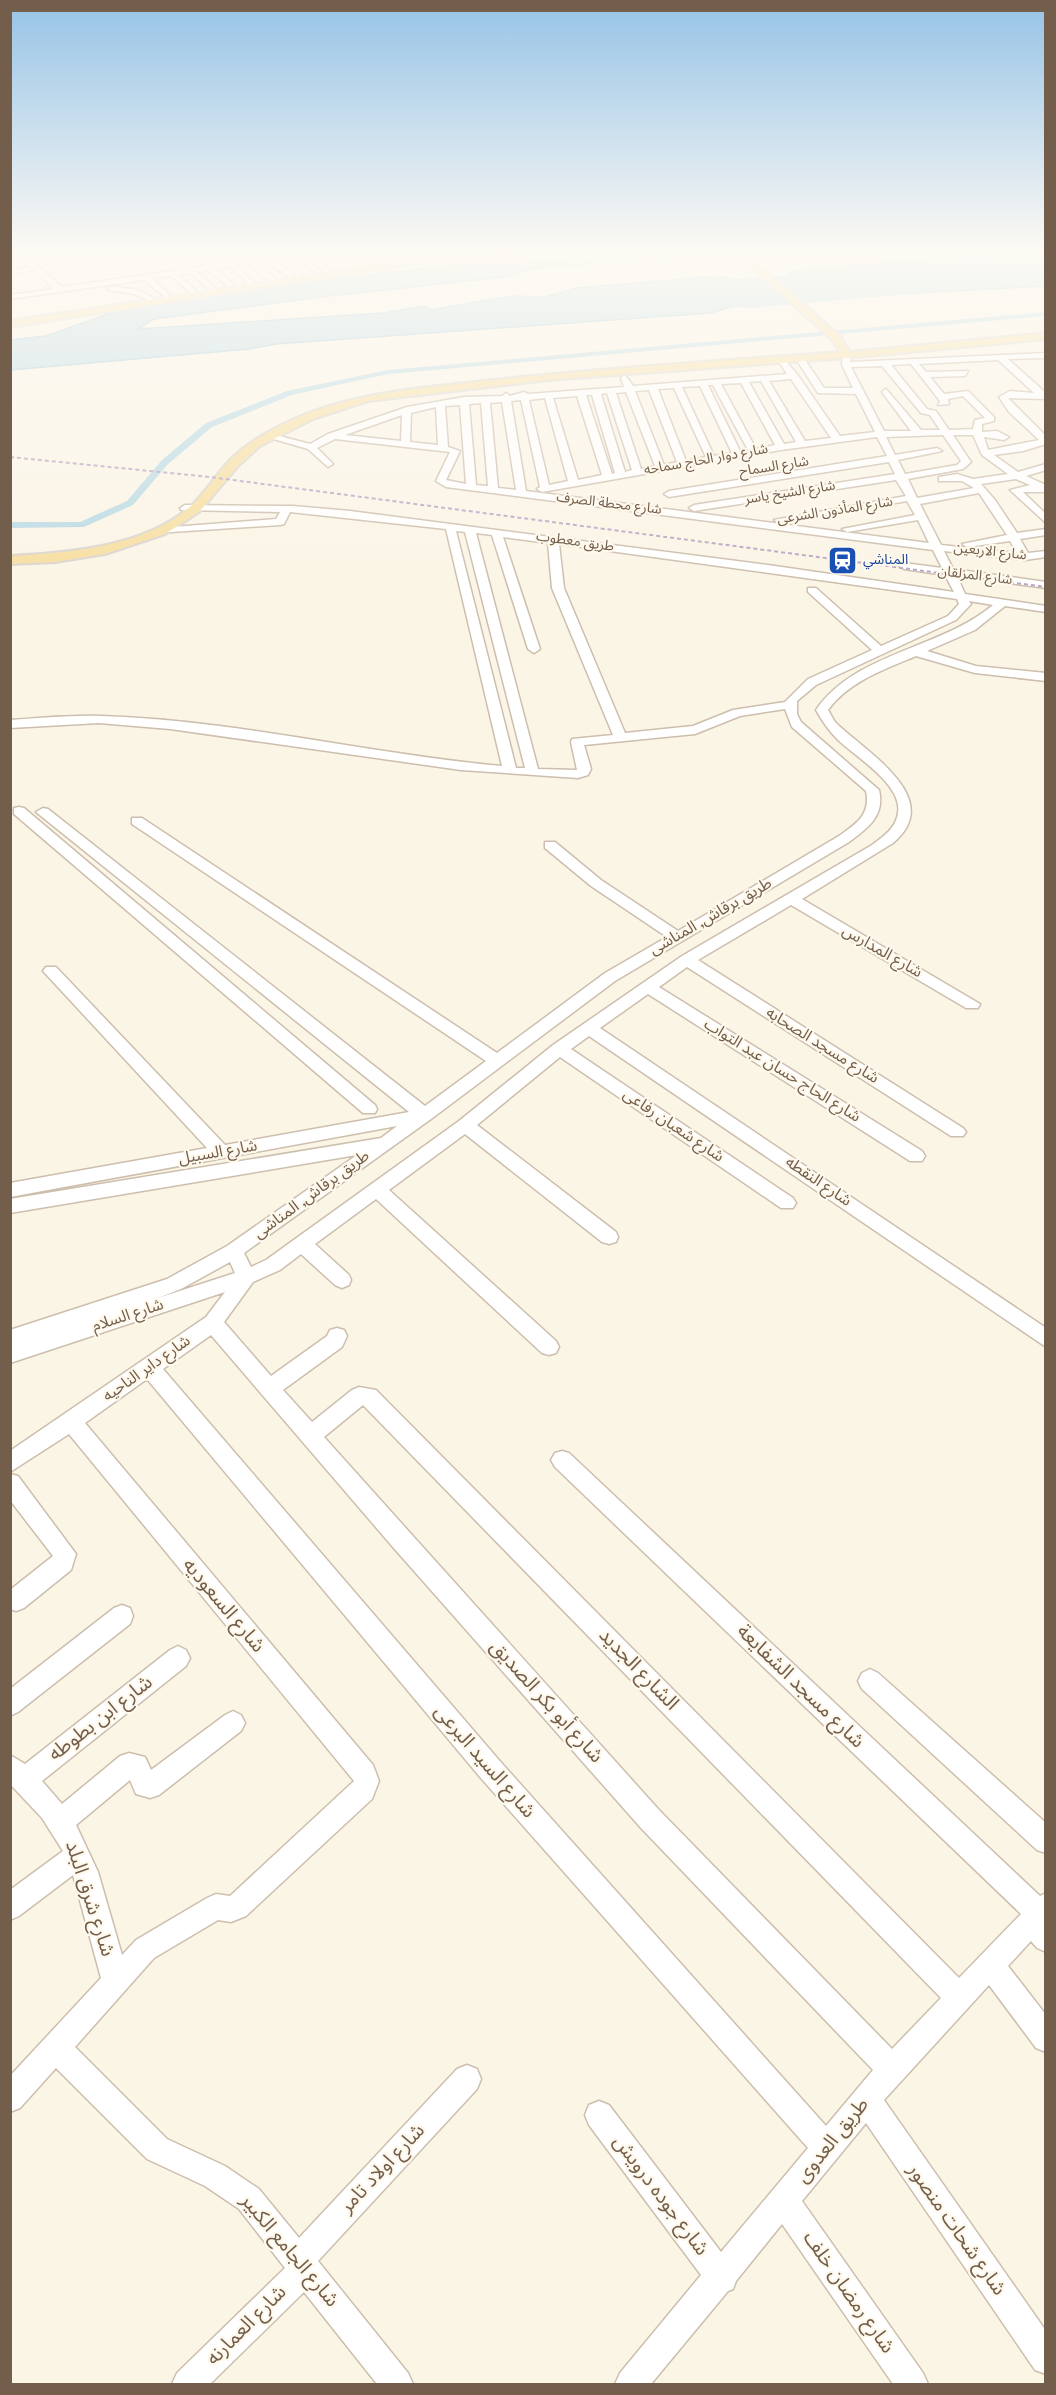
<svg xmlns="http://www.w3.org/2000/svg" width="1056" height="2395" font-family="Overpass,'Noto Sans Arabic',sans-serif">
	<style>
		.water { fill: #bbdae4; stroke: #a2c8d5; stroke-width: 1.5 }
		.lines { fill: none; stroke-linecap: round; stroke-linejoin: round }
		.canal { fill: #bbdae4; fill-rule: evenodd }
		.minor-casing { stroke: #cdbead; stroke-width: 3 }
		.major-casing { stroke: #dbd5d0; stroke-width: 4 }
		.minor { fill: #fff; fill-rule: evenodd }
		.major { fill: #f7dfa2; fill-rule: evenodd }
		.rail { stroke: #b9a5c5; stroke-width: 2; stroke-dasharray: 4 3; stroke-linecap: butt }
		.labels { text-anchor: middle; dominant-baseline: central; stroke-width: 4.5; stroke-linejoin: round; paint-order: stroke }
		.far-street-label { font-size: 14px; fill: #735e4c; stroke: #fef9ec }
		.far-transit-label { font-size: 14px; fill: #164399; stroke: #fef9ec; text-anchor: start }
		.street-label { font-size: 16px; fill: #735e4c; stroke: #fef9ec }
		.near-street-label { font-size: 20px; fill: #735e4c; stroke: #fef9ec }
	</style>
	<rect width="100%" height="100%" fill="#fbf5e6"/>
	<polygon class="water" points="681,249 739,249 694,256 690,254 533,269 505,277 328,296 154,319 138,329 384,313 424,306 431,310 511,296 545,297 577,288 718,276 736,280 787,276 794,271 1019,252 1045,249 1045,286 897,294 731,307 710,313 276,344 249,349 11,370 10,340 46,336 111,313 283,284 451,266 527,264"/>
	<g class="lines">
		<g class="canal">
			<polygon points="928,289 930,292 752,308 717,305"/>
			<polygon points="1046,312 1046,316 388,374 292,395 212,427 168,464 133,505 84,527 10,528 10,522 80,522 127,501 162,460 206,423 287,391 388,370"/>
		</g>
		<defs>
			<g id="minor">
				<polygon points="11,249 19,249 34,262 118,249 136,249 38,266 62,287 186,269 182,265 186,263 193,268 204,266 201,263 205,261 212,265 227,263 224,257 228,255 234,262 244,260 242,258 246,256 252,259 262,258 264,254 269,257 280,255 277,252 281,250 288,254 296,253 294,249 304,251 338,249 309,255 331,269 328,273 301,256 293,257 313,272 313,276 307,276 285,258 274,260 294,275 291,279 266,261 256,263 274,277 274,281 268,281 249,264 237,266 254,283 250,285 230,267 216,269 233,284 230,288 208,270 197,272 214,287 211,291 190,273 178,275 195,290 192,294 171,276 152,278 169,294 166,298 144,280 10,299 10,295 54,289 34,270 10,274 10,270 29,267"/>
				<polygon points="202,249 223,249 151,260 147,258"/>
				<polygon points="233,249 276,249 272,251"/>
				<polygon points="408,249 416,249 423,262 417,262"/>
				<polygon points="389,252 392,256 343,261 339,259"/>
				<polygon points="111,286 139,290 155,299 151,301 134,294 108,290"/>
				<path d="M 847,353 L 851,355 L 850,362 L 1046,353 L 1046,358 L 1008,359 L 1046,393 L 1046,399 L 1008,398 L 1046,436 L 1046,444 L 1023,451 L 994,455 L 1018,472 L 1046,464 L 1046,470 L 1026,476 L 1046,485 L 1046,492 L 1023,492 L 1046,514 L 1046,523 L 1010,490 L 1030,485 L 1016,479 L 981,484 L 995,500 L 1017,533 L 1046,529 L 1046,535 L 1020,539 L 1028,553 L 1046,551 L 1046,557 L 1025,560 L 944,551 L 953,569 L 1046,582 L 1046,588 L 957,576 L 965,594 L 1046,606 L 1046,612 L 1005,606 L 975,630 L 927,651 L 976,666 L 1046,673 L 1046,681 L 975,673 L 916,656 C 885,669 848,682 828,710 L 835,722 C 864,751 947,798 893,843 L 802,899 L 980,1004 L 978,1008 L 966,1008 L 791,905 L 698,960 L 963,1128 L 966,1132 L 963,1136 L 951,1136 L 687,967 L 659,987 L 922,1151 L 925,1156 L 922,1161 L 910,1161 L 648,994 L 600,1028 L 1046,1328 L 1046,1347 L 589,1036 L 571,1049 L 793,1198 L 796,1203 L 793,1208 L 781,1208 L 560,1057 L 477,1125 L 616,1232 L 618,1237 L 616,1242 L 609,1244 L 602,1242 L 465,1134 L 389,1190 L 556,1341 L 559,1347 L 556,1353 L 549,1355 L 542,1353 L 376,1199 L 315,1244 L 349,1275 L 351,1280 L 349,1285 L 342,1288 L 335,1285 L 301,1254 L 280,1270 L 253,1282 L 224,1322 L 271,1376 L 327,1336 L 330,1330 L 337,1328 L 344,1330 L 347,1336 L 342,1347 L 283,1390 L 312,1422 L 352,1390 L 359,1387 L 376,1390 L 959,1978 L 1021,1914 L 555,1467 L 551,1460 L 555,1453 L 562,1451 L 569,1453 L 1040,1896 L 1046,1893 L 1046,1952 L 1037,1948 L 1031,1941 L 1008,1966 L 1046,2015 L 1046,2052 L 1036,2048 L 989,1985 L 884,2100 L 1046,2331 L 1046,2374 L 1035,2370 L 866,2123 L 802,2201 L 923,2373 L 928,2384 L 893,2384 L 782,2224 L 736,2281 L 733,2289 L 728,2291 L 651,2384 L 615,2384 L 620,2373 L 701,2275 L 589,2125 L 585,2115 L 589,2105 L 599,2101 L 609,2105 L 721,2252 L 808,2148 L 480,1777 L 147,1379 L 85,1423 L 373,1765 L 379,1781 L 372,1799 L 246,1916 L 231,1922 L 218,1920 L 154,1958 L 75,2047 L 167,2139 L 225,2166 L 259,2189 L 299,2238 L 457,2069 L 467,2065 L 477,2069 L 481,2079 L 477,2089 L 318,2261 L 408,2373 L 413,2384 L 377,2384 L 304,2292 L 210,2384 L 172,2384 L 177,2373 L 285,2268 L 239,2209 L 205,2186 L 147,2159 L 56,2068 L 20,2108 L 10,2112 L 10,2076 L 101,1978 L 73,1875 L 19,1916 L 10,1920 L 10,1890 L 63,1851 L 42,1818 L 10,1784 L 10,1755 L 25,1764 L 170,1650 L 178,1646 L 186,1650 L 190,1658 L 186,1666 L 42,1781 L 62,1804 L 120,1756 L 129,1753 L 145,1757 L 151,1770 L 225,1715 L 233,1711 L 241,1715 L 245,1723 L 241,1731 L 159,1795 L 150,1798 L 136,1794 L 130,1780 L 76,1825 L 98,1872 L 122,1955 L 136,1940 L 207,1898 L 216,1894 L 230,1896 L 354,1781 L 69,1434 L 10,1472 L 10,1451 L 206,1317 L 225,1292 L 10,1363 L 10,1346 L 62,1330 L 10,1346 L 10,1330 L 167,1279 L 227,1246 L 357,1155 L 10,1213 L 10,1199 L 381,1138 L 397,1126 L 10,1197 L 10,1183 L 207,1148 L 43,971 L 46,967 L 56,967 L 225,1145 L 409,1112 L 36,812 L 43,808 L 48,809 L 425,1106 L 486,1061 L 132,824 L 132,818 L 142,818 L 497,1053 L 605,973 L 667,937 L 591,886 L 545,848 L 545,842 L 555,842 L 601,880 L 678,931 L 839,836 C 856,824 871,815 866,791 L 792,727 L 785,709 L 740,716 L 695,734 L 584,745 L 591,769 L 588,775 L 578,778 L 461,770 L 170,729 L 99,723 L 10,728 L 10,720 C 41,718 71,715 101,716 C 236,720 368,754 502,766 L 446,529 L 290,512 L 284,524 L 280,525 L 156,533 L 156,529 L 160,528 L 276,519 L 280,512 L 181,510 L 180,508 L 185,505 L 293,506 L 350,511 L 768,565 L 954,592 L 945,575 L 904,569 L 899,566 L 904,563 L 942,568 L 933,550 L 446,487 L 436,481 L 450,452 L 335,439 L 317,448 L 333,464 L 328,467 L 308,449 L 263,436 L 268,433 L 310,444 L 328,434 L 407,407 L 464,397 L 502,396 L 506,393 L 510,396 L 524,392 L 528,394 L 624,387 L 621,378 L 625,375 L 633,386 L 787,374 L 778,360 L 782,357 L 797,374 L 840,436 L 875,432 L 856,394 L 818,393 L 796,359 L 803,357 L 824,388 L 853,388 L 842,365 L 843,355 ZM 998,360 L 1034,393 L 1010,391 L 999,397 L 1009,412 L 1039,440 L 988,450 L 984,437 L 1004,440 L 1009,437 L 997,431 L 982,432 L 982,424 L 994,421 L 994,417 L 968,391 L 944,394 L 930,377 L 965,376 L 968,371 L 926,372 L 919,364 ZM 911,364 L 940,401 L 938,405 L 949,404 L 948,399 L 963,396 L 985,418 L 975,420 L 973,429 L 949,430 L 936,411 L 927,409 L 891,365 ZM 882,366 L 921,413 L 930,415 L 940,430 L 921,430 L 886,389 L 882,392 L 911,431 L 884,431 L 851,367 ZM 791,379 L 831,438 L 805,441 L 769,381 ZM 761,381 L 796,442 L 784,444 L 749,382 ZM 741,383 L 775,445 L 756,449 L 721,384 ZM 708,385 L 713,385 L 748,450 L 740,451 ZM 700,386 L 732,453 L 714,456 L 682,387 ZM 674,388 L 706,457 L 686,461 L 658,389 ZM 649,390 L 677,462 L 664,465 L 635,391 ZM 626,392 L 655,466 L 641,469 L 616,393 ZM 607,393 L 632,470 L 625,472 L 601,394 ZM 586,395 L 592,395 L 615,473 L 612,474 ZM 577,396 L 602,475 L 578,480 L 553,398 ZM 545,398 L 568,481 L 549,485 L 529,400 ZM 521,400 L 540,487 L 537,489 L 542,492 L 781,450 L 877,437 L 887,456 L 669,491 L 664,494 L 669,497 L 889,462 L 895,474 L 694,505 L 689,508 L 694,511 L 896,480 L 906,496 L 774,520 L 779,523 L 907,501 L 915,515 L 842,529 L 847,532 L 918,520 L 929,543 L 526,491 L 511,401 ZM 502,402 L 516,490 L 498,488 L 490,403 ZM 481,403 L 488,486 L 476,485 L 469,404 ZM 460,405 L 466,484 L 446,480 L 460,451 L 448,447 L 445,406 ZM 436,407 L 438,445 L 410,442 L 411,413 ZM 402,415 L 401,441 L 345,435 ZM 943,435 L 961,461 L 957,465 L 905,474 L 898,460 L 942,451 L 937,448 L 895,455 L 886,437 ZM 953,435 L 973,435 L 982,455 L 1008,474 L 973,479 L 957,474 L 939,477 L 939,481 L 962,481 L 974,488 L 917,498 L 908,479 L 963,469 L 971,462 ZM 979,493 L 1007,535 L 962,544 L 967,547 L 1010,541 L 1017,553 L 941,545 L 920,504 ZM 456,531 L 465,532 L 525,768 L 516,768 ZM 476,533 L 492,535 L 528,649 L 534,653 L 540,649 L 503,537 L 548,543 L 552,588 L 613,735 L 572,739 L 571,742 L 577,770 L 538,769 ZM 559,544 L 957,599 L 959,604 L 948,616 L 881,646 L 816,588 L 808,588 L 808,592 L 872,650 L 808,679 L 785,702 L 733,710 L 693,726 L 625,733 L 564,588 ZM 969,601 L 993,605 C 941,649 856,652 816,710 C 822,721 829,731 838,740 C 856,757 903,785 898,813 C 896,828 883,837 872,845 L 682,956 L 553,1045 L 459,1121 L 266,1260 L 251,1267 L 244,1253 L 431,1119 L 615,981 L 849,842 C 868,828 885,816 879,790 L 801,722 L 797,714 L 797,701 L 816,685 L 956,620 L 971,604 ZM 230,1262 L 235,1273 L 158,1298 L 181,1289 ZM 211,1335 L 392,1546 L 641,1828 L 873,2070 L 826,2126 L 498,1759 L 163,1369 ZM 363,1405 L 941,1998 L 892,2049 L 659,1810 L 324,1437 Z"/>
				<polygon points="19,807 24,808 375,1105 377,1109 375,1113 363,1113 14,814 14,808"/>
				<polygon points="10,1474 18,1476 76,1554 71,1570 24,1608 16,1611 10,1609 10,1590 53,1556 10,1500"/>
				<polygon points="122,1605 130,1608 133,1616 130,1624 18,1712 10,1716 10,1689 114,1608"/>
				<polygon points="870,1669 878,1673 1046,1823 1046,1853 1037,1850 862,1689 858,1681 862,1673"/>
			</g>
			<g id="major">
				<polygon points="487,249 509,249 10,327 10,321"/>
				<path d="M 731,249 L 740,249 L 840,336 L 850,352 L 1046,333 L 1046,339 L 847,358 L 548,380 L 368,401 L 313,419 L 260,446 L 238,466 L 199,512 L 165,534 L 105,554 L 55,562 L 10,564 L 10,556 C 69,553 145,547 191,506 C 205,493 216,475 229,461 C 249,440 279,425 306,414 C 363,392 423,388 483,381 C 602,368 721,361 840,352 L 832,340 Z"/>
			</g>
		</defs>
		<use href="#minor" class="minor-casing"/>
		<use href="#major" class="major-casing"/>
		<use href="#minor" class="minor"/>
		<use href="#major" class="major"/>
		<polyline class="rail" points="10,457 210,477 1046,587"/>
	</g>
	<linearGradient id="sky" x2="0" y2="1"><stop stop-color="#96c3e6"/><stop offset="0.43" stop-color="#fdfaf4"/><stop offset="1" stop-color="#fdfaf4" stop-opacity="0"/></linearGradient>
	<rect width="1056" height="584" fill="url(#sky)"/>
	<defs>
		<symbol id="station-square" viewBox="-11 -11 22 22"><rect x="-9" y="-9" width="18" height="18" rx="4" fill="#1a4fb4" stroke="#fef9ec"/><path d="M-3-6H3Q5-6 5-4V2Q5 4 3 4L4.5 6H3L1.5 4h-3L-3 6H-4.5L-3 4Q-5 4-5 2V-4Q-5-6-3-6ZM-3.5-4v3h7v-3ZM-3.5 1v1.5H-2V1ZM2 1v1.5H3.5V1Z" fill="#fff"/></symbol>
	</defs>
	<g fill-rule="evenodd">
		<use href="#station-square" x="826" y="544" width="33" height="33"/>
	</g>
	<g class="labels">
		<g class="far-street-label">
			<text transform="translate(706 460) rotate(-10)">شارع دوار الحاج سماحه</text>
			<text transform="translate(774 467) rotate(-9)">شارع السماح</text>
			<text transform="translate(790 493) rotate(-9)">شارع الشيخ ياسر</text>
			<text transform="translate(609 504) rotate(7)">شارع محطة الصرف</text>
			<text transform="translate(835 511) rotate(-9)">شارع المأذون الشرعى</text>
			<text transform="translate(575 542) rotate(8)">طريق معطوب</text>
			<text transform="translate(990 552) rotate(6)">شارع الاربعين</text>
			<text transform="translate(975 576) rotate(7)">شارع المزلقان</text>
		</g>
		<g class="far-transit-label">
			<text x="863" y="560">المناشي</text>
		</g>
		<g class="street-label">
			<text transform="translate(711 917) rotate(-30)">طريق برقاش, المناشى</text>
			<text transform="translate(882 952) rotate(30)">شارع المدارس</text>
			<text transform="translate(822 1046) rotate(32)">شارع مسجد الصحابه</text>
			<text transform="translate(782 1071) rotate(32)">شارع الحاج حسان عبد التواب</text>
			<text transform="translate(673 1126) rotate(34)">شارع شعبان رفاعى</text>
			<text transform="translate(218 1153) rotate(-10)">شارع السبيل</text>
			<text transform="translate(818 1182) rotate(34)">شارع النقطه</text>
			<text transform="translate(312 1195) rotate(-36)">طريق برقاش, المناشى</text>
			<text transform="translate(128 1316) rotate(-18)">شارع السلام</text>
			<text transform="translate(147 1369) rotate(-35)">شارع داير الناحيه</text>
		</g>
		<g class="near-street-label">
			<text transform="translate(223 1606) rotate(50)">شارع السعوديه</text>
			<text transform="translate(638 1670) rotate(46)">الشارع الجديد</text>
			<text transform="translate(800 1687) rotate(44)">شارع مسجد الشفايعة</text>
			<text transform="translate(546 1702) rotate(48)">شارع أبو بكر الصديق</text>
			<text transform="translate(101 1719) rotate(-38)">شارع ابن بطوطه</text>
			<text transform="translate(484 1762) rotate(49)">شارع السيد البرعى</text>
			<text transform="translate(89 1899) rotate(72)">شارع شرق البلد</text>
			<text transform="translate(833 2141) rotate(-51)">طريق العدوى</text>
			<text transform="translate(383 2169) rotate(-47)">شارع اولاد تامر</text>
			<text transform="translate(660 2196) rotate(53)">شارع جوده درويش</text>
			<text transform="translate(956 2230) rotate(55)">شارع شحات منصور</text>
			<text transform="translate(289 2251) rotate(50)">شارع الجامع الكبير</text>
			<text transform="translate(848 2293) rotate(55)">شارع رمضان خلف</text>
			<text transform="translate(247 2326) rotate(-45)">شارع العمارنه</text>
		</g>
	</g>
	<rect width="1056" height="2395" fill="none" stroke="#735e4c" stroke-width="24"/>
</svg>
